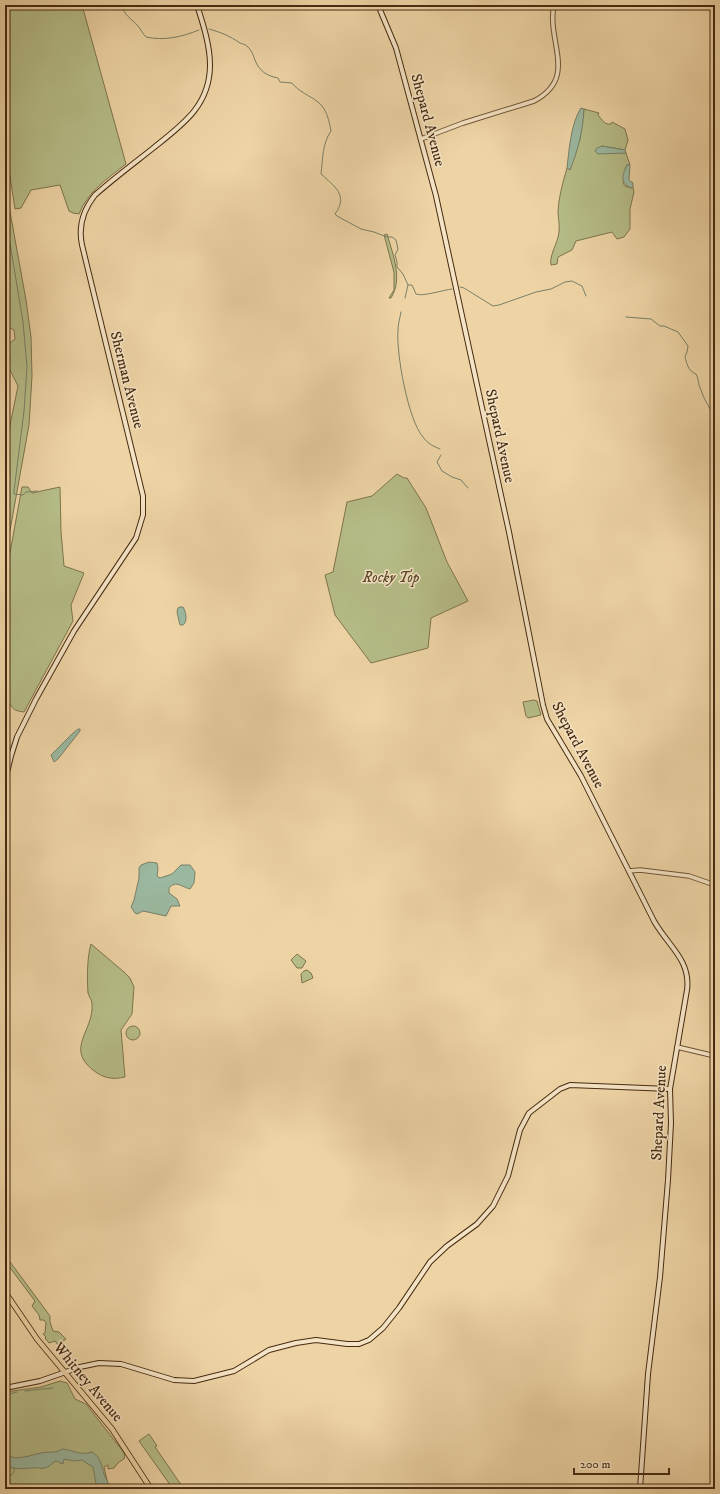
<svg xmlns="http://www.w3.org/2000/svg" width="720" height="1494" font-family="'IM FELL DW Pica',serif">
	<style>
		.green { fill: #b6bd88; stroke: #7e744d }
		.water { fill: #9bb9a1; stroke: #798068 }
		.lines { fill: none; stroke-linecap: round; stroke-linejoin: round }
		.stream { stroke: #798068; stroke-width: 1 }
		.tertiary-casing { stroke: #705537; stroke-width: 5.5 }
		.secondary-casing { stroke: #462b12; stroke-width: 6 }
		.trunk-casing { stroke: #462b12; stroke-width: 6 }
		.tertiary { stroke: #f4e3c4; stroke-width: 3.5 }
		.secondary { stroke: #f4e3c4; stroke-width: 4 }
		.trunk { stroke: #eed4a5; stroke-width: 4.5 }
		.labels { text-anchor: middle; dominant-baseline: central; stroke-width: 3; stroke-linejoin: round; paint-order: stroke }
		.street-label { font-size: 15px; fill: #462b12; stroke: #f4e3c4 }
		.park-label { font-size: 15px; font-style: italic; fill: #5c482a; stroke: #f4e3c4 }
	</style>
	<rect width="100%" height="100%" fill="#eed4a5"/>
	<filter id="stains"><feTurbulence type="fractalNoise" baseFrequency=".005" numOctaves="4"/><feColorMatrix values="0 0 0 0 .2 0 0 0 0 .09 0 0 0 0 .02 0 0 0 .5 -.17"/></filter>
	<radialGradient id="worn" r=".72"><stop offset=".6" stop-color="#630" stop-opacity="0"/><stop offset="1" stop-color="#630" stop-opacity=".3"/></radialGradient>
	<g class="green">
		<path d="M 5,5 L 82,5 L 126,164 C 107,179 88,191 79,214 L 73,213 L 69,211 L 60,185 L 31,190 L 21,208 L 15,209 L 5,144 Z"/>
		<path d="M 584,109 L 599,113 L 598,115 C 602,120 605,125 611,124 L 612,122 L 625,129 L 628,140 L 625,150 L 602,146 L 610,152 L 626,153 L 630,165 L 627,165 L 623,183 L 625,186 L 631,188 L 633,187 L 634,192 L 630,209 L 630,229 L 624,237 L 617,239 L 612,232 L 576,241 L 572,250 L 558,257 L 557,264 L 551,265 C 549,255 558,243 559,232 C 560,225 558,218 558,211 C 559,196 563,182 567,168 L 570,169 L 580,139 Z"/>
		<polygon points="5,184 26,300 31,337 32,376 29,425 5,558 5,450 18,386 9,368 10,357 5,347 15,339 14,330 8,327 5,321"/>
		<path d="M 387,234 C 393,255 403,279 391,298 L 389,298 L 394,290 L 394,272 L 384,235 Z"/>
		<polygon points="397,474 404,478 407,478 426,508 447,562 468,601 431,618 428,648 371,663 335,615 325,575 333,572 347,502 372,496"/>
		<path d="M 22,487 L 28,487 L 32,493 L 60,487 L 61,532 L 64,566 L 84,573 L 71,605 L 73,621 L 24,712 C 8,710 15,706 5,700 L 5,580 Z"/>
		<polygon points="534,700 537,701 541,715 528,718 526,716 523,702"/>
		<path d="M 91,944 L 124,972 L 130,978 L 134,987 L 132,1014 L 121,1030 L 125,1077 C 112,1080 103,1078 93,1070 C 65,1048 94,1031 92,1004 C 92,1000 89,997 88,993 C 87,979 87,957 91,944 Z"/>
		<polygon points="297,954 306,961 302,968 297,968 291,960"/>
		<polygon points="307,970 311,973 313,978 302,983 301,974 304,971"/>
		<circle cx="133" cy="1033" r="7"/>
		<polygon points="5,1255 50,1316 50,1322 53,1331 59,1332 66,1339 58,1345 55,1341 49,1343 45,1338 46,1337 43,1334 45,1333 46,1323 44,1320 40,1320 39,1315 32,1306 35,1301 5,1261"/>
		<polygon points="60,1381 67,1383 75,1399 86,1404 122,1450 125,1455 124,1456 125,1458 118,1463 114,1468 108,1469 108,1465 104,1467 109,1489 5,1489 5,1392 41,1387"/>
		<polygon points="149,1434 157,1446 155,1447 184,1489 173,1489 139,1441"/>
	</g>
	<g class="water">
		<path d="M 581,108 L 584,109 C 583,131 578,150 570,170 L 567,168 C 569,150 571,123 581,108 Z"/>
		<polygon points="602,146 625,150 626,153 598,154 595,151 597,148"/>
		<path d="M 627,165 L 630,165 L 629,180 L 633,183 L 633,187 L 631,188 C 620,183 622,175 627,165 Z"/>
		<path d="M 180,607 L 183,607 C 186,612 188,621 183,625 L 180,625 L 177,612 L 178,608 Z"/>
		<polygon points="78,729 80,729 80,731 58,759 54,762 51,755 71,735"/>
		<path d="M 149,862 L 157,863 L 158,869 L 157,876 L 160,878 L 172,874 L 181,865 L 190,865 L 195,872 L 194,883 L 190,889 C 182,887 176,880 169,888 L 169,893 L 177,899 L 180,906 L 171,906 L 166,916 L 143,911 L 137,914 L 135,913 L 131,907 L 134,900 L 139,878 L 139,868 L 141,865 Z"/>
		<path d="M 62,1449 C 75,1450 78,1456 92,1452 C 101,1458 101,1464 104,1474 C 106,1479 109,1484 111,1489 L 108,1489 L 106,1486 L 104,1487 L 104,1489 L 97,1489 L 93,1467 L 82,1460 L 74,1461 L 64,1459 L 63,1464 L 56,1461 C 52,1463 49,1467 45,1468 C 41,1469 37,1467 32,1468 C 22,1468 14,1471 5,1464 L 5,1452 C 12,1463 31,1455 41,1453 C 50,1451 55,1454 62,1449 Z"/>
	</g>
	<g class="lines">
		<g class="stream">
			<path d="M 122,5 C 123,15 132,19 138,26 C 141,30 143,34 146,37 C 164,41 182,37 199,30"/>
			<path d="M 209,29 C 220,32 230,36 240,43 C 242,44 245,44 248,47 C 252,51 253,55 255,60 C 259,71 267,76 278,78 L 280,82 L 292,83 C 299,92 309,95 318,102 C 327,109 329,121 331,131 C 322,144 323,159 321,174 C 334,186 349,195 335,214 L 337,216 L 361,229 L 374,232 L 387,237 L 392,237 L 396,240 L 398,249 L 395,255 L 397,262 L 397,267 L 403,274 L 408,285 L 412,285 L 416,294 C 422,297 443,290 452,289"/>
			<polyline points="5,213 23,322 27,367 24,411 14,491 14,494 23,495 26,492 37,491"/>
			<polyline points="460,287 464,288 493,306 499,305 536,292 551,289 565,282 572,281 582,286 586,296"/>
			<polyline points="405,298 408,285"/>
			<path d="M 401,312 C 400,318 398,324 398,330 C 396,353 408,420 423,437 C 428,444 433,446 440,449"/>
			<path d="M 626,317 L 651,319 L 660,326 L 664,326 L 678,332 L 688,346 L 687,352 L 685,357 C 687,364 688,371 696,374 C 699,379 698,385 701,390 C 703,397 707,403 710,409 L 715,410"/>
			<polyline points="441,455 437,462 442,471 452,477 461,480 468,488"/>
			<polyline points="25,1391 53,1388"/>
			<polyline points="5,1395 17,1392"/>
			<polyline points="11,1489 9,1477 14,1472 14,1468"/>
		</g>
		<defs>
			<g id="tertiary">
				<path d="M 421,139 L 463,123 L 534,101 C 579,77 546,42 554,5"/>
				<polyline points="629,871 640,870 689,876 715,885"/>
				<polyline points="677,1047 715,1056"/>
			</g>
			<g id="secondary">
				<path d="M 378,5 L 396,48 L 436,196 L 509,532 L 543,705 L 547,719 L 581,776 L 654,921 C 668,946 691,960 687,990 L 670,1089 L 671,1123 L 668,1180 L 660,1277 L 648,1374 L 640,1489"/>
				<path d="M 5,781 L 11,756 L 17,737 L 36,699 L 74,631 L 136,538 L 143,515 L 143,496 L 82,245 C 78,226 83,210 95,195 C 113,179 133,164 152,149 C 182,125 210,106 210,65 C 210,45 203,24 197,5"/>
				<polyline points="5,1388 40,1381 80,1367 99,1363 121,1364 174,1380 194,1381 234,1371 269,1350 296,1343 316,1340 347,1344 359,1344 369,1340 383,1328 399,1308 430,1262 447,1246 477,1224 493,1206 508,1176 520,1130 529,1113 560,1089 570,1085 670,1089"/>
			</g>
			<polyline id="trunk" points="5,1292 37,1339 112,1429 151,1489"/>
		</defs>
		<use href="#tertiary" class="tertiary-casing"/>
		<use href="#secondary" class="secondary-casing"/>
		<use href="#trunk" class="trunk-casing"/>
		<use href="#tertiary" class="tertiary"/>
		<use href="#secondary" class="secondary"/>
		<use href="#trunk" class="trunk"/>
	</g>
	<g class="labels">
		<g class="street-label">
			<text transform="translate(428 120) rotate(75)">Shepard Avenue</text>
			<text transform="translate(127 380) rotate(76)">Sherman Avenue</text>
			<text transform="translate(500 436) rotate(78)">Shepard Avenue</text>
			<text transform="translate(578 745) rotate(62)">Shepard Avenue</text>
			<text transform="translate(659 1113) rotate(-87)">Shepard Avenue</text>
			<text transform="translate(88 1382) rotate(50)">Whitney Avenue</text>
		</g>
		<g class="park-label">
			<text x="391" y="577">Rocky Top</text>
		</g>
	</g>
	<rect width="720" height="1494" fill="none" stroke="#eed4a5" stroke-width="20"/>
	<rect x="6" y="6" width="708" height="1482" fill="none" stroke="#462b12" stroke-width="2"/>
	<rect x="10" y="10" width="700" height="1474" fill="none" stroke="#462b12"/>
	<path d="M574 1468v6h95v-6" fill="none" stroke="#462b12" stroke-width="2"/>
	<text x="580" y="1468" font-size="12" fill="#462b12" stroke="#f4e3c4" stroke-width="3" paint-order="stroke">200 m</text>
	<rect width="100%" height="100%" filter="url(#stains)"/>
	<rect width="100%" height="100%" fill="url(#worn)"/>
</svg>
